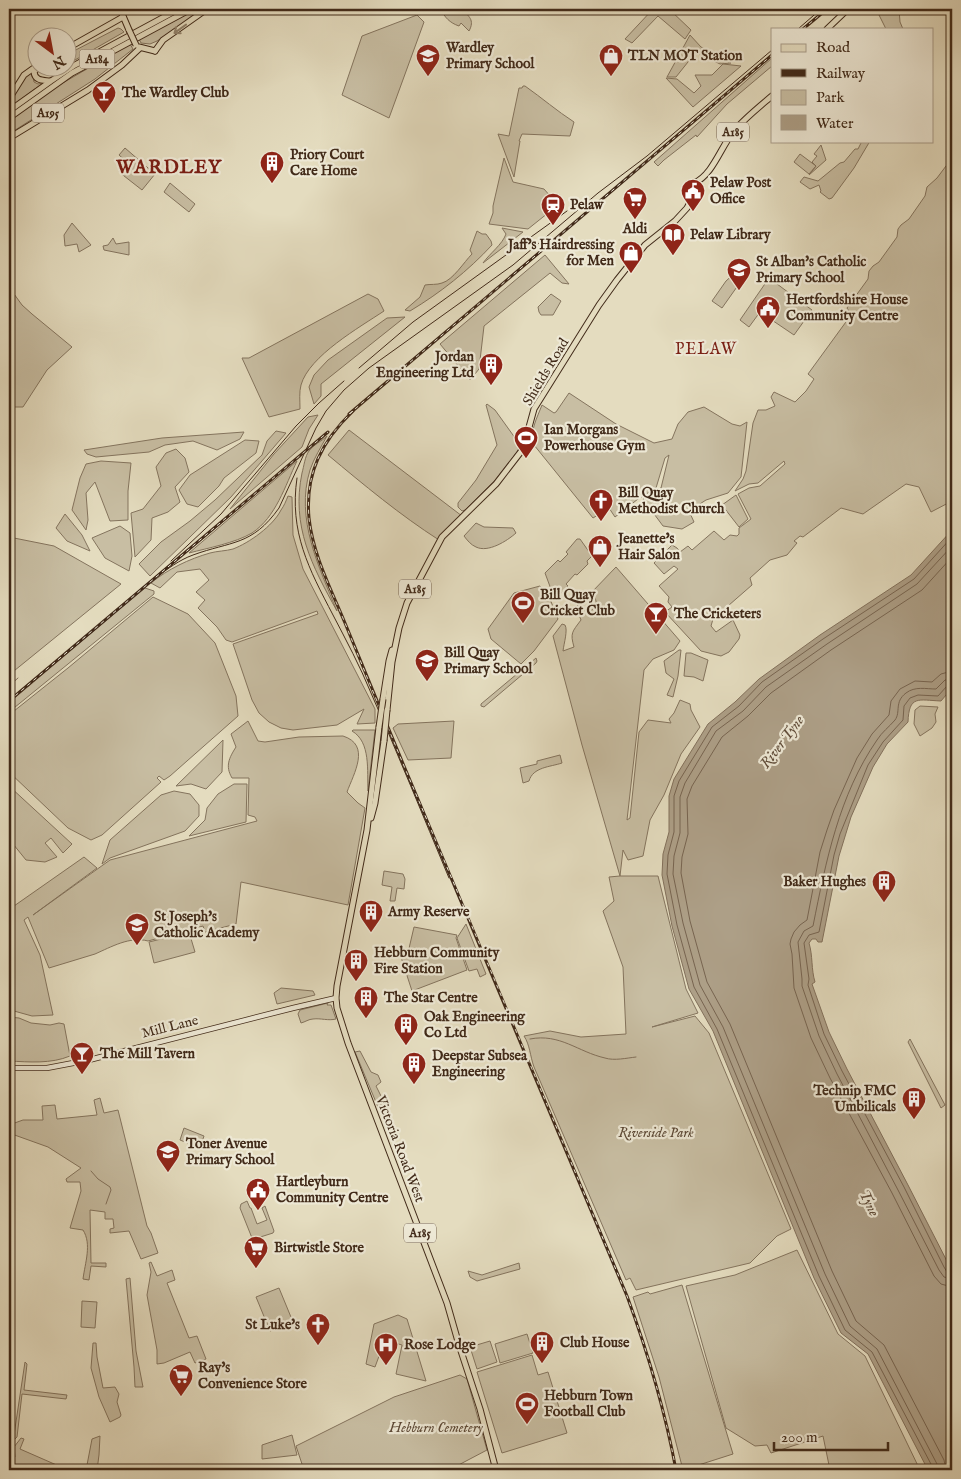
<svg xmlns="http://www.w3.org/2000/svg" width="961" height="1479" font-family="'IM FELL English',serif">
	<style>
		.green { fill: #c8bea3; stroke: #84745e }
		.water { fill: #ad9f87; stroke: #82705b }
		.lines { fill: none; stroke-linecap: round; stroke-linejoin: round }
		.shore { stroke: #776450; stroke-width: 1 }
		.stream { stroke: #82705b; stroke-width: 1 }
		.secondary-casing { stroke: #412a19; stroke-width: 6 }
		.primary-casing { stroke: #412a19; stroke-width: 7 }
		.trunk-casing { stroke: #412a19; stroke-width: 7 }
		.secondary { stroke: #ede8d5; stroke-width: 4.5 }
		.primary { stroke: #e4dcbf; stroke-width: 5 }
		.trunk { stroke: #e4dcbf; stroke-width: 5 }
		.tram { stroke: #412a19; stroke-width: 1 }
		.rail-casing { stroke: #412a19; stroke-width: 3 }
		.rail { stroke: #ede8d5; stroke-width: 1; stroke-dasharray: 4; stroke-linecap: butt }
		.primary-bridge-casing { stroke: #412a19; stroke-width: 7; stroke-linecap: butt }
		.primary-bridge { stroke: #e4dcbf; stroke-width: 5 }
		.oneway { stroke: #92836c }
		.labels { text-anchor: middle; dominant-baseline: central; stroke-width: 4.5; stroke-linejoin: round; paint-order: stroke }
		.shield { fill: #ede8d5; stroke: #756351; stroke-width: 1 }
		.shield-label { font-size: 12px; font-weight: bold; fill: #412a19 }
		.poi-label { font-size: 14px; font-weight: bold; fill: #412a19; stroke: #ede8d5; text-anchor: start }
		.street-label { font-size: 14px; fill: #412a19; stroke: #ede8d5 }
		.park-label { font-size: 14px; font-style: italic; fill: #5c4835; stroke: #ede8d5 }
		.water-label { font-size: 15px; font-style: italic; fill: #614d3a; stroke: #ede8d5 }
		.quarter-label { font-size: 16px; letter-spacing: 1px; fill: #7a1f14; stroke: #ede8d5 }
		.district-label { font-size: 19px; font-weight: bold; letter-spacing: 1px; fill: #7a1f14; stroke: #ede8d5 }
	</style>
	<rect width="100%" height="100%" fill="#e4dcbf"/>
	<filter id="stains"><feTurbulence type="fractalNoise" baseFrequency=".004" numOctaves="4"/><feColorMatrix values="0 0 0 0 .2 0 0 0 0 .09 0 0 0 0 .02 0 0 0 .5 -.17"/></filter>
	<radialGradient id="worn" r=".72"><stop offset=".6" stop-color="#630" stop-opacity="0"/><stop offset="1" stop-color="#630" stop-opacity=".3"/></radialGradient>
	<g class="green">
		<polygon points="197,9 204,9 157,41 150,44 141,43 139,39"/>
		<path d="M 441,9 L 461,9 C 469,16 475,20 469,31 L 461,23 L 459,26 C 450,23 444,17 441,9 Z"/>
		<polygon points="653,9 669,9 691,30 685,39 658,16 632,43 625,39"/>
		<polygon points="876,9 899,9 900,22 903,29 886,29"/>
		<polygon points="417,15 424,22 389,118 342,95 362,36"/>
		<polygon points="118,28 121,29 124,32 68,64 68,54"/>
		<polygon points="690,35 701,47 731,63 720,64 696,52 676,77 667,77"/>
		<polygon points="130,44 133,49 95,79 9,134 9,121 54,88"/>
		<polygon points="772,58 772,66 727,104 697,137 696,135 664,160 658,166 654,162"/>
		<polygon points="723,64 741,66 693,107 666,78 677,79 694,93 701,86 695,75 712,75"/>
		<path d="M 32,71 L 34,82 L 38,84 L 43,83 L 9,108 C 9,94 22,80 32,71 Z"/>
		<path d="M 523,86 L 525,86 C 542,98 557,111 574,122 L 570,136 L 522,134 L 519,141 L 520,141 L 514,177 L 498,134 L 509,136 L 519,88 L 522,88 Z"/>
		<polygon points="862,141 870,141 854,168 832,198 829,199 820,192 821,191 819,185 810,189 800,182 804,177 818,181 840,163 844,162 855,149 858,149"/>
		<polygon points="821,145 826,160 809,175 816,166 809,174 794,162 800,154 816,166 812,162 817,156 814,154"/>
		<polygon points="125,148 155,174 142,190 119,172 127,162 119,155"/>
		<polygon points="504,158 513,182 544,189 558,205 528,229 489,224 493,213 493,206"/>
		<polygon points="952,158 952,501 931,512 919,487 906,484 863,514 841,508 803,537 800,536 794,541 797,543 787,555 770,560 750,578 752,585 713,619 711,626 716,632 733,620 740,635 739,639 729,652 721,656 701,651 665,612 672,607 668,602 669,597 659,586 678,569 674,566 664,574 654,563 672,545 677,548 680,552 688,546 692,550 714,531 724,540 730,535 737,536 739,534 739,528 751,519 738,494 749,488 760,486 785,464 784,461 758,483 749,484 735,491 743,479 746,471 753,423 758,410 766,410 775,406 771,397 774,392 795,402 806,391 814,379 808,374 851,315 847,308 868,279 869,271 873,266 879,262 897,237 898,229 901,225 909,219 925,196 927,187 937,178"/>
		<polygon points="170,183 195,204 189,212 164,192"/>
		<polygon points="72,223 91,245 79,252 77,244 65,246 64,235"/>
		<path d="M 502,228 L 523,232 L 483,263 C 490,253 502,245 506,234 Z"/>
		<path d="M 477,231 L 482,234 L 486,234 L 491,241 L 492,245 C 468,271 440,293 410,311 L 405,310 L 420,297 L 425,285 C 430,284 437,285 442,283 C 453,280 464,262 472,254 L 470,250 Z"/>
		<polygon points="113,238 116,244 129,242 129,255 104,250 103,246 108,245"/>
		<polygon points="545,255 569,284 562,283 550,273 484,326 479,369 470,380 440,344"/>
		<polygon points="736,272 739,284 722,308 712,301 726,281"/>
		<polygon points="769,278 812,310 794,335 760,312 749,327 740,320"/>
		<polygon points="9,287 22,305 32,314 72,347 47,370 23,407 9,407"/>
		<path d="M 368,294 L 378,299 L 384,311 C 360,327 309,356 301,385 C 299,392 300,401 300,409 L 269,417 L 242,358 L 249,358 Z"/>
		<polygon points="551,294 561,301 553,315 541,315 539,312 538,307"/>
		<polygon points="405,317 321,384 321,396 314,404 309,387 314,375 328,360 387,318"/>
		<path d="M 569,393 L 616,424 L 654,443 L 672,439 L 678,424 L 688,412 L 704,407 L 732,424 L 740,426 L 747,422 L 741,477 L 728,493 L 706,500 L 689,511 L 694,522 L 682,529 L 663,526 L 643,499 L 656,490 L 661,488 L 669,455 L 665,458 L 656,488 L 638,499 L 615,517 L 609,508 L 593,518 L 534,445 C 529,432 537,418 542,405 L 554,413 L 556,412 Z"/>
		<polygon points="487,404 495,410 518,442 520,446 517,452 496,479 465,510 462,511 458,507 458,503 476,480 497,445 486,405"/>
		<polygon points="318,415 309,429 302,447 230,509 274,454 308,417"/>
		<path d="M 349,430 L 462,516 L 439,540 C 400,515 364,485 328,455 Z"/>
		<polygon points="276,431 286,433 231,497 150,576 139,564 161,542 190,521 215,500 262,455 267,441"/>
		<polygon points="244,432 240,439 217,450 193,441 165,445 149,452 96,457 87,454 84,450 162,438"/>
		<path d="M 327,436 C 321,447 314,458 310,470 C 295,519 319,567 337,611 C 312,566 291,526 302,473 C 304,466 305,456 309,451 C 313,445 322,441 327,436 Z"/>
		<polygon points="245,440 259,441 256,453 224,478 219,486 198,507 187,504 179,490 190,475"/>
		<polygon points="176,449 185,458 189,472 175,487 180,502 168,512 152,518 151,540 135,557 131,513 143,509 161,486 156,467 166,453"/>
		<polygon points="101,461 131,463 128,491 128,520 110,521 95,482 86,493 88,520 86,530 72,510 80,478 86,464"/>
		<path d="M 297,461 C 285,486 276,517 252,533 C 235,543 208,548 189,553 Z"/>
		<polygon points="736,495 748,519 739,527 722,505"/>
		<path d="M 288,496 L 292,497 L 293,535 L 303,569 L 375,709 L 375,723 L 357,724 L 364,709 L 337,725 L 293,730 L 281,728 L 269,722 L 259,713 L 252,700 L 233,644 L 318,614 L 317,611 L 232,642 L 226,640 L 217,627 L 198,608 L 205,600 L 196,592 L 209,580 L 200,569 L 177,572 L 160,588 L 151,583 C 168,569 189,559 210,553 C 217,551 226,551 233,549 C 249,543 273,526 281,510 C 284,506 286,501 288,496 Z"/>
		<polygon points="65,514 82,535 90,551 67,541 56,528"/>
		<path d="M 476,523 L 484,527 L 513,528 L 516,533 C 507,541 488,553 476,547 C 471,545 467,540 464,536 Z"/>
		<polygon points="120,526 130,533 132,556 129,571 105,558 92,538"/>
		<polygon points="9,537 54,546 121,584 9,675"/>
		<polygon points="577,539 580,539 592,556 587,561 588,564 577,575 575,574 566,584 568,586 555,600 545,573 558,560 560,562 568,554 566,552"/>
		<path d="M 616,567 L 680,641 L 674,650 L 653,659 L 644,670 L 627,820 L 630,818 L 639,732 L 648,720 L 671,723 L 669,719 L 674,713 L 680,700 L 690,704 L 691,710 L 700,727 L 681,754 L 664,795 L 650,820 L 643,856 L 628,860 L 623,850 L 620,876 L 658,876 L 686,989 L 698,1013 L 652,1027 L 695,1016 L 709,1033 L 791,1229 L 777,1236 L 750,1263 L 636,1290 L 630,1278 L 626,1280 L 534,1067 C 530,1056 530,1045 524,1036 L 550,1031 L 581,1037 L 626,1034 L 623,967 L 603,911 L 614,901 L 609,877 L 620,876 L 582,745 L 553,636 L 562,624 L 565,625 C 568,630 564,643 563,651 L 574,647 C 570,633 572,632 581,620 L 576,607 L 578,605 L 586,611 L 592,610 C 598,602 597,600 591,593 Z"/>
		<polygon points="540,586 548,594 558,619 534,651 521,664 491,639 488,629 514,593"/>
		<polygon points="145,588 154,591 154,594 9,712 9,702"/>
		<polygon points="153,597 188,614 215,643 236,696 238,716 170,776 164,780 159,776 157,778 161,782 102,835 91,840 68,828 9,772 9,715 68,668"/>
		<polygon points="679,650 681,650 678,676 673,697 667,695 674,679 666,673 664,661"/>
		<polygon points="686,653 691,653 708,660 703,681 694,677 684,676"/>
		<polygon points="536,658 537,661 536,663 484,707 481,706 481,704"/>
		<polygon points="920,706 938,707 935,714 936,722 932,728 920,736 914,724 915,710"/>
		<path d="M 248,721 L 258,741 L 265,742 L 299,737 L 343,736 C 371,745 354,773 347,792 L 358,803 L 365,808 L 348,905 L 241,882 L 236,924 L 205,932 L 203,926 L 148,941 C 130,936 111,947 95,954 C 80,959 64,963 49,968 L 28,917 L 24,920 L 40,955 L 53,1015 L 32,1016 L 14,1011 L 9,1012 L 9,925 L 11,924 L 14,906 L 84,857 L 97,868 L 33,915 L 110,860 L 257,821 L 255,817 L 248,815 L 249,778 L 232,778 C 225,766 229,758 236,747 L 231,734 Z"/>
		<polygon points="454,721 451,758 408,760 393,728 398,724"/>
		<path d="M 353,730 L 375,730 L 368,791 C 367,771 371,742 352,731 Z"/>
		<polygon points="223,740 222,772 206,789 191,784 176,786"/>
		<path d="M 560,755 L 562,763 C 550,767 533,767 529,781 L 523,783 L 520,768 L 537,764 L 537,761 Z"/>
		<polygon points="234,784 247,784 246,822 189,836 205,820 207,808 218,794"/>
		<polygon points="9,786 72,844 63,853 51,838 45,843 57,857 45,862 26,860 9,839"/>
		<polygon points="174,791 190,794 199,805 199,816 185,831 110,858 102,864 110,840 161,795"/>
		<polygon points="384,871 403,874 405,879 404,889 397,888 395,901 390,901 392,887 382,885"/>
		<polygon points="466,924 486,974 480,977 477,969 469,971 457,938"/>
		<polygon points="414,927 457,935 456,938 467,970 412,991 401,957 407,957"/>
		<polygon points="189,932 195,952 154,963 149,942"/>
		<polygon points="281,988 313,991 315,995 277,1004 274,993"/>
		<path d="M 328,1003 L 327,1005 L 331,1005 L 336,1019 C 328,1021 321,1018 313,1019 C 309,1019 305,1022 301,1023 L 298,1014 L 300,1010 Z"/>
		<path d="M 9,1017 L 19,1018 L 31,1023 L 50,1025 L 59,1023 L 64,1024 L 70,1056 C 51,1064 29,1062 9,1061 Z"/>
		<polygon points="910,1039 945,1105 941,1108 908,1042"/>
		<polygon points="360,1051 371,1072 378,1075 381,1082 376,1086 384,1102 378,1107 355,1052"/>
		<path d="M 100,1098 L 104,1113 L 118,1110 L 147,1226 L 151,1233 L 158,1253 L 141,1259 L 129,1231 L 110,1233 L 110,1229 L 114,1228 L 113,1219 L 105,1219 L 105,1212 L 90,1210 L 91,1263 L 106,1263 L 106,1267 L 91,1266 L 89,1280 L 83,1279 C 85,1263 92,1244 83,1230 L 70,1228 L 81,1191 L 80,1182 L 67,1182 L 66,1179 L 81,1168 L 48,1147 L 9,1133 L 9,1125 L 23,1120 L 43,1120 L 42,1106 L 55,1105 L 57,1119 L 97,1115 L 94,1100 Z"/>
		<polygon points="184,1128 204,1136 200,1148 180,1140"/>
		<polygon points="247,1201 250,1208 251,1208 257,1224 267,1220 262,1208 265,1206 274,1231 273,1233 254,1239 252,1238 240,1208 241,1204"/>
		<polygon points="797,1250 838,1334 865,1356 920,1470 830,1470 823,1436 771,1453 767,1445 755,1446 726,1428 686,1286 735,1275"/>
		<polygon points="151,1262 157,1276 172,1270 175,1280 167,1283 189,1338 197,1336 206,1359 195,1363 190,1352 164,1363 157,1364 157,1350 147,1295 151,1272 149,1263"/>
		<polygon points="519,1263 520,1269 477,1281 470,1277 468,1271 482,1275"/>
		<polygon points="130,1278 136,1351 143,1387 135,1387 134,1367 126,1279"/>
		<polygon points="682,1285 733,1454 683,1470 659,1377 633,1297 648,1292 650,1294"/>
		<polygon points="279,1288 293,1322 270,1331 256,1297"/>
		<polygon points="82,1301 97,1302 95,1328 81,1327"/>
		<polygon points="398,1315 407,1319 426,1381 396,1374 402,1345 385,1340 375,1367 366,1364 374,1324"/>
		<polygon points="527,1334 533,1353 500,1363 495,1344"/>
		<polygon points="490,1341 497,1362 477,1369 470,1347"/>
		<polygon points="93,1343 96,1343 97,1357 103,1388 115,1387 119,1394 117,1402 121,1415 120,1417 110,1422 99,1397 91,1368"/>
		<polygon points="532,1355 538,1375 548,1372 567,1433 502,1453 477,1372"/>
		<polygon points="25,1362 27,1364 24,1390 67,1395 66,1399 22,1394 17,1437 15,1439 12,1438 13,1435 14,1435"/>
		<polygon points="460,1375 467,1379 487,1450 449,1470 304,1470 296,1446 394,1397"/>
		<polygon points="292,1435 297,1455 262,1459 262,1445"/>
		<polygon points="100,1436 99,1455 97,1470 84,1470 87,1465 92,1439"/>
		<polygon points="21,1438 24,1439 20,1449 68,1470 46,1470 37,1467 25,1470 11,1470 10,1461 15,1457 14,1447"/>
	</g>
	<path class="water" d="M 952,530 L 952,688 L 941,701 C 918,700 909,695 908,722 L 887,744 L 873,767 L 851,817 L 839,856 L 822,942 L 818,942 L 816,939 L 812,939 L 809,943 C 813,956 811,969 815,982 L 812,984 L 829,1032 L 847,1069 L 908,1185 L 952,1271 L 952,1470 L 928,1470 L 868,1354 L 841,1333 L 814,1278 L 713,1031 L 689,989 L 672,926 L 662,875 L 663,854 L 669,832 L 669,796 L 674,779 L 708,724 L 735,702 L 759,679 L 820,635 L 911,575 Z"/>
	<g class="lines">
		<g class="shore">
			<polyline points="952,671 941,674 932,682 915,681 900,689 891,701 889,715 872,734 857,758 834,810 827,830 820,852 807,920 800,925 794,932 791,939 790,944 792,954 794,988 811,1038 830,1078 892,1193 934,1276 941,1284 952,1287"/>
			<path d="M 952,679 L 945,680 L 936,689 C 926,689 915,686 906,693 C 894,702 901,712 895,720 C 889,727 882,732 877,740 C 839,795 826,861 813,926 L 804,931 L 798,942 L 802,979 L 802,986 L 819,1036 L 837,1074 L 898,1190 L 939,1270 L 944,1277 L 952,1279"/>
			<polyline points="952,685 947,686 938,696 918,695 910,698 904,706 903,720 883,742 868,765 840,834 834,855 819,932 809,935 804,943 809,979 808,985 824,1034 842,1071 904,1187 944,1267 947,1272 952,1273"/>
			<polyline points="932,1470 932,1466 872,1352 845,1330 819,1276 717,1029 694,987 677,925 667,874 668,855 674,832 674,796 679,781 712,727 739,706 762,682 823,639 914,579 952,537"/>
			<polyline points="938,1470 937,1464 877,1349 850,1326 825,1274 723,1027 700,985 683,923 673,874 674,856 680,833 680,797 685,783 716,731 743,711 766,687 827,644 917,584 952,546"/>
			<polyline points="946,1470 944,1460 884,1345 856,1321 832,1271 730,1024 707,982 690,921 681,873 682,857 688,834 687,799 692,786 722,737 748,716 771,693 831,650 922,590 952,557"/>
		</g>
		<g class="stream">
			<polyline points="9,686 18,678"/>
			<path d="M 530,1039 C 560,1033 578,1052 605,1058 C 614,1061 627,1058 636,1057"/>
			<polyline points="91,1171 98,1179 110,1187 111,1190 106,1204"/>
		</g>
		<defs>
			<polyline id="secondary" points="9,1068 47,1068 89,1060 293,1008 336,998"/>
			<g id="primary">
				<polyline points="120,9 129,30"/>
				<polyline points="827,29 848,9"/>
				<polyline points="139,47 155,51"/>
				<polyline points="9,138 88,90 122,65 140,48"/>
				<polyline points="383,699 389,661 392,650"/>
				<path d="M 387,710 L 392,662 L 399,628 L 407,603 L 442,537 L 496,484 L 523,449 L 534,409 L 599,305 L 617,280 L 645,245 L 675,221 L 687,208 L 696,192 L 694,183 C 713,175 721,146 734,131 C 745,118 759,107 772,96"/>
				<polyline points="379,727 367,830 337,986 336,998 337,1008 348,1043 447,1303 459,1345 480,1409 496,1470"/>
				<polyline points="371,818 375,803 384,741"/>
			</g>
			<g id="trunk">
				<polyline points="68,48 123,17"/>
				<polyline points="155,51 163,40 207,9"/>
				<path d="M 38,67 L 34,72 C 35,81 43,80 50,81"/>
				<polyline points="9,99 24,75 38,65"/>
				<polyline points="9,111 51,81 75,65 179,9"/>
				<polyline points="9,118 72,73 191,9"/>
			</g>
		</defs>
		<use href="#secondary" class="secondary-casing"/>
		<use href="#primary" class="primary-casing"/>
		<use href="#trunk" class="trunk-casing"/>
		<use href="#secondary" class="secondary"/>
		<use href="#primary" class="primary"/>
		<use href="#trunk" class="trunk"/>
		<g class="tram">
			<polyline points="798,29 821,9"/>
			<polyline points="359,368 413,322 567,211"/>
			<path d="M 297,478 C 289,532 309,569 333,615 C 346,640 360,666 371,693 C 398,754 423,816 449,878"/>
			<polyline points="171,561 221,514 296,426 319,403 344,381"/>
			<path d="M 156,577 C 168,569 179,560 193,555 C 231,541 252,546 279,508 L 316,428 L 326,411 L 344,390 L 369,368 L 513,265 L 598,193 L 647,156 L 772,50"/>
		</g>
		<defs>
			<g id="rail">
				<polyline points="803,29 827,9"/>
				<path d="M 353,411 C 322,441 305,473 309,518 C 313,555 331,589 345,623 C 364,670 384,718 404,766 C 479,942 553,1119 627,1296 C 648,1353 665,1411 676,1470"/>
				<polyline points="349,414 772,55"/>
				<polyline points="9,701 328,432"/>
			</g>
		</defs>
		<use href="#rail" class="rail-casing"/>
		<use href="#rail" class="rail"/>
		<defs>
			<g id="primary-bridge">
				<polyline points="129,30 136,45"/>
				<polyline points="379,727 383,699"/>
				<polyline points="384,741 387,710"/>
			</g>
		</defs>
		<use href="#primary-bridge" class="primary-bridge-casing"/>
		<use href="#primary-bridge" class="primary-bridge"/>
	</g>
	<defs><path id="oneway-shaft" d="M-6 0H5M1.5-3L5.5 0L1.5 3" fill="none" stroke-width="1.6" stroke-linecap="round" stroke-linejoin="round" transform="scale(1.25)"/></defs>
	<use class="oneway" href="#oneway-shaft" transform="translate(180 29) rotate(144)"/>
	<defs>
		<symbol id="school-pin" viewBox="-11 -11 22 30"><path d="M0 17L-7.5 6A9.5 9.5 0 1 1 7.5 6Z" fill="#8f2418" stroke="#ede8d5"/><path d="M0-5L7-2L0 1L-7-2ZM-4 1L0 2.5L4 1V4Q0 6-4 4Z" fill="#fff"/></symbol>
		<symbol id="shop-pin" viewBox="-11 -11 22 30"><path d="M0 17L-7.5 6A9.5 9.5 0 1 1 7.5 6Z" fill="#8f2418" stroke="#ede8d5"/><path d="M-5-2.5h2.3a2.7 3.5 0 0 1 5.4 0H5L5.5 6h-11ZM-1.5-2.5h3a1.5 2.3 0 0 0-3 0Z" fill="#fff"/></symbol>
		<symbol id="bar-pin" viewBox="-11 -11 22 30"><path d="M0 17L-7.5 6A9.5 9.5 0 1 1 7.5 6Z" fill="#8f2418" stroke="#ede8d5"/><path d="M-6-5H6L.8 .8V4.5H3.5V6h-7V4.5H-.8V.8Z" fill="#fff"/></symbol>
		<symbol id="building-pin" viewBox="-11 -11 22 30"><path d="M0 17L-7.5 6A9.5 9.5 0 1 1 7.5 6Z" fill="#8f2418" stroke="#ede8d5"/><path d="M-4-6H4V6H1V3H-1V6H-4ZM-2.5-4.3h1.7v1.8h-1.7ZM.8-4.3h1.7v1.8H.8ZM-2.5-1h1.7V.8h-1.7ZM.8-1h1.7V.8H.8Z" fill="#fff"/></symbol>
		<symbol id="civic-pin" viewBox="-11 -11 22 30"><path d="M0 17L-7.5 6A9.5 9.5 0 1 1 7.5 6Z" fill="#8f2418" stroke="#ede8d5"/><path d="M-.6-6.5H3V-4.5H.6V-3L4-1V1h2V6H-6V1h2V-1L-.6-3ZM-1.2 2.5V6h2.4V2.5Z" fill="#fff"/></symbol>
		<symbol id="supermarket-pin" viewBox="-11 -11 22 30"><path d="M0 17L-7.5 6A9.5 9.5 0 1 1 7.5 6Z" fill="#8f2418" stroke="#ede8d5"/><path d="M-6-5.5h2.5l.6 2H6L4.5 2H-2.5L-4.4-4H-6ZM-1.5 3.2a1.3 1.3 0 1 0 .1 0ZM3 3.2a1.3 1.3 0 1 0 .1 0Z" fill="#fff"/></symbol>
		<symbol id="station-pin" viewBox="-11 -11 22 30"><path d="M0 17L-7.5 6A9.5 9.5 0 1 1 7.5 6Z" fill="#8f2418" stroke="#ede8d5"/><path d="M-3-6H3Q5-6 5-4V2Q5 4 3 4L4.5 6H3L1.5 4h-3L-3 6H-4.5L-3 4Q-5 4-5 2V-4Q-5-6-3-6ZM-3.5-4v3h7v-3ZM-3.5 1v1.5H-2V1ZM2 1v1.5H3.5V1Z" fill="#fff"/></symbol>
		<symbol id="library-pin" viewBox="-11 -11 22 30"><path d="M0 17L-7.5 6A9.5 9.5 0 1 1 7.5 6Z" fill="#8f2418" stroke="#ede8d5"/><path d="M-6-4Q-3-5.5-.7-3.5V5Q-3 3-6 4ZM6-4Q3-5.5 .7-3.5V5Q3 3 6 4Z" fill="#fff"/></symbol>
		<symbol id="stadium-pin" viewBox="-11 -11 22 30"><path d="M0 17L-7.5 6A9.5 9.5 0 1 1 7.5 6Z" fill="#8f2418" stroke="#ede8d5"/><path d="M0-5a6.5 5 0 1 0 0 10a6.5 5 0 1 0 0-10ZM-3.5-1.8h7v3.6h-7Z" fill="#fff"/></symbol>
		<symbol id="church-pin" viewBox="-11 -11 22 30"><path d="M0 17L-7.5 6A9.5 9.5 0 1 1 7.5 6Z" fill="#8f2418" stroke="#ede8d5"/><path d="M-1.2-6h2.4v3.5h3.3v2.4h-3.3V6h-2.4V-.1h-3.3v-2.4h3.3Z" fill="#fff"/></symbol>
		<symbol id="hospital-pin" viewBox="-11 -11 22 30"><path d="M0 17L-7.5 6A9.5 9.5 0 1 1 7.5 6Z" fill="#8f2418" stroke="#ede8d5"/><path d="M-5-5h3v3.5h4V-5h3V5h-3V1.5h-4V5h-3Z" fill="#fff"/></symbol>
	</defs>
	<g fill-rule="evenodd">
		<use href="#school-pin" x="414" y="42" width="28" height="38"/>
		<use href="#shop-pin" x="597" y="42" width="28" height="38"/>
		<use href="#bar-pin" x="90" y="79" width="28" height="38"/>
		<use href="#building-pin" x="258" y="149" width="28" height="38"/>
		<use href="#civic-pin" x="679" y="177" width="28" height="38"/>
		<use href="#supermarket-pin" x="621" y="185" width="28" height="38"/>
		<use href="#station-pin" x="539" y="191" width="28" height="38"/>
		<use href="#library-pin" x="659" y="221" width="28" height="38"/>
		<use href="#shop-pin" x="617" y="239" width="28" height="38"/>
		<use href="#school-pin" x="725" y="256" width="28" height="38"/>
		<use href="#civic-pin" x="754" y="294" width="28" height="38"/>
		<use href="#building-pin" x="477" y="351" width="28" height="38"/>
		<use href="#stadium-pin" x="512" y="424" width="28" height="38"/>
		<use href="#church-pin" x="587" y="487" width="28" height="38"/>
		<use href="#shop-pin" x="586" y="533" width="28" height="38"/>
		<use href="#stadium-pin" x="509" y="589" width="28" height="38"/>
		<use href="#bar-pin" x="642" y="600" width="28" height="38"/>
		<use href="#school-pin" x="413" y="647" width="28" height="38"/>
		<use href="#building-pin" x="870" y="868" width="28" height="38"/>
		<use href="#building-pin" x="357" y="898" width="28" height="38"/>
		<use href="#school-pin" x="123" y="911" width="28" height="38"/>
		<use href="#building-pin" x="342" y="947" width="28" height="38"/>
		<use href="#building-pin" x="352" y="984" width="28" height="38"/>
		<use href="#building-pin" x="392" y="1011" width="28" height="38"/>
		<use href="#bar-pin" x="68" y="1040" width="28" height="38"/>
		<use href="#building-pin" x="400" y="1050" width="28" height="38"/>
		<use href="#building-pin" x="900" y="1085" width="28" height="38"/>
		<use href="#school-pin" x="154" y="1138" width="28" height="38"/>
		<use href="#civic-pin" x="244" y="1176" width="28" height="38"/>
		<use href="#supermarket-pin" x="242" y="1234" width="28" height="38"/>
		<use href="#church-pin" x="304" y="1311" width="28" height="38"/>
		<use href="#building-pin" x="528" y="1329" width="28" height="38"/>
		<use href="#hospital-pin" x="372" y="1331" width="28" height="38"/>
		<use href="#supermarket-pin" x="167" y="1362" width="28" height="38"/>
		<use href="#stadium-pin" x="513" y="1390" width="28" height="38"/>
	</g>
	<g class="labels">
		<g class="shield">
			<rect x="79.5" y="49.5" width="35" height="19" rx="4"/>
			<rect x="32" y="103.5" width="32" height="19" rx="4"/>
			<rect x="717" y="122.5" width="32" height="19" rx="4"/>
			<rect x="399" y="579.5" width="32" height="19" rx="4"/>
			<rect x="404" y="1223.5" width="32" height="19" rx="4"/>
		</g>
		<g class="shield-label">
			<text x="97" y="59">A184</text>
			<text x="48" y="113">A195</text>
			<text x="733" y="132">A185</text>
			<text x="415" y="589">A185</text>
			<text x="420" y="1233">A185</text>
		</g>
		<g class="poi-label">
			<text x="446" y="48">Wardley<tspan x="446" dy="16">Primary School</tspan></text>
			<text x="628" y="56">TLN MOT Station</text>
			<text x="122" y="93">The Wardley Club</text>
			<text x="290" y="155">Priory Court<tspan x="290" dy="16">Care Home</tspan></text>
			<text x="710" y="183">Pelaw Post<tspan x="710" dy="16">Office</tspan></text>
			<text x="570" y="205">Pelaw</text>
			<text x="635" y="229" text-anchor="middle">Aldi</text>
			<text x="690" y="235">Pelaw Library</text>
			<text x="614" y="245" text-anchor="end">Jaff's Hairdressing<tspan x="614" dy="16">for Men</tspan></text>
			<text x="756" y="262">St Alban's Catholic<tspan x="756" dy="16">Primary School</tspan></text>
			<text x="786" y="300">Hertfordshire House<tspan x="786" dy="16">Community Centre</tspan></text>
			<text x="474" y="357" text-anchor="end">Jordan<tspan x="474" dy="16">Engineering Ltd</tspan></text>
			<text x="544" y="430">Ian Morgans<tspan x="544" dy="16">Powerhouse Gym</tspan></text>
			<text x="618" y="493">Bill Quay<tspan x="618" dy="16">Methodist Church</tspan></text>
			<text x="618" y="539">Jeanette's<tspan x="618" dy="16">Hair Salon</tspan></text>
			<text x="540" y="595">Bill Quay<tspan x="540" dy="16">Cricket Club</tspan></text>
			<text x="674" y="614">The Cricketers</text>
			<text x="444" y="653">Bill Quay<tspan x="444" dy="16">Primary School</tspan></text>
			<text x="866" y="882" text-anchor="end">Baker Hughes</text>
			<text x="388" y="912">Army Reserve</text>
			<text x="154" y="917">St Joseph's<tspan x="154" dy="16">Catholic Academy</tspan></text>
			<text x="374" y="953">Hebburn Community<tspan x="374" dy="16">Fire Station</tspan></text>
			<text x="384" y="998">The Star Centre</text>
			<text x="424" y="1017">Oak Engineering<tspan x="424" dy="16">Co Ltd</tspan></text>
			<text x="100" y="1054">The Mill Tavern</text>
			<text x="432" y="1056">Deepstar Subsea<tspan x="432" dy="16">Engineering</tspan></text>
			<text x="896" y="1091" text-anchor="end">Technip FMC<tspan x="896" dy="16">Umbilicals</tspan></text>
			<text x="186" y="1144">Toner Avenue<tspan x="186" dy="16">Primary School</tspan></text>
			<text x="276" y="1182">Hartleyburn<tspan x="276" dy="16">Community Centre</tspan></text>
			<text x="274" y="1248">Birtwistle Store</text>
			<text x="300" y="1325" text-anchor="end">St Luke's</text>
			<text x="560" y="1343">Club House</text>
			<text x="404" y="1345">Rose Lodge</text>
			<text x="198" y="1368">Ray's<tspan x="198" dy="16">Convenience Store</tspan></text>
			<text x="544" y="1396">Hebburn Town<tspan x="544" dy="16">Football Club</tspan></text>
		</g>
		<g class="street-label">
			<text transform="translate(546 372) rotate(-59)">Shields Road</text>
			<text transform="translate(170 1027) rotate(-14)">Mill Lane</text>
			<text transform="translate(400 1149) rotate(69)">Victoria Road West</text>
		</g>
		<g class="park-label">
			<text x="656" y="1133">Riverside Park</text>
			<text x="436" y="1428">Hebburn Cemetery</text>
		</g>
		<g class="water-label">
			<text transform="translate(782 742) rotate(-53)">River Tyne</text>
			<text transform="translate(869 1203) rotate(64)">Tyne</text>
		</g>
		<g class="quarter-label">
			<text x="706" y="350">PELAW</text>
		</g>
		<g class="district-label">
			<text x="169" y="168">WARDLEY</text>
		</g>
	</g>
	<rect width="961" height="1479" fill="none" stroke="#e4dcbf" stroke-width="30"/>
	<rect x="10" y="10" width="941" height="1459" fill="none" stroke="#412a19" stroke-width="2.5"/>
	<rect x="15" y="15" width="931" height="1449" fill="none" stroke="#412a19"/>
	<rect x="771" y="28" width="162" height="115" fill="#ede8d5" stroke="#a89c8a"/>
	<rect x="781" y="44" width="25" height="8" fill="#e4dcbf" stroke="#a89c8a"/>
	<text x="816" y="52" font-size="15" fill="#412a19">Road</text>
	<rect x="781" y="69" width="25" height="8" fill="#412a19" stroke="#a89c8a"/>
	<text x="816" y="78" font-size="15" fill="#412a19">Railway</text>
	<rect x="781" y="90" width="25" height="15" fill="#c8bea3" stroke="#a89c8a"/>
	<text x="816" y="102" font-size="15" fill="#412a19">Park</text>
	<rect x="781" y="115" width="25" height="15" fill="#ad9f87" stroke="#a89c8a"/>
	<text x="816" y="128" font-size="15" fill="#412a19">Water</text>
	<g transform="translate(52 52) rotate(148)"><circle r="24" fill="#ede8d5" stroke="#a89c8a"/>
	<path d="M0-4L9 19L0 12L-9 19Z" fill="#8f2418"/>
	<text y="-8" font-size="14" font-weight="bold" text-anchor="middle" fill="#412a19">N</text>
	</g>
	<path d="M774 1442v8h114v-8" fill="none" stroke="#412a19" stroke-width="2.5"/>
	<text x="781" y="1442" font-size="15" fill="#412a19" stroke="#ede8d5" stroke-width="4" paint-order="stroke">200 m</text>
	<rect width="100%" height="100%" filter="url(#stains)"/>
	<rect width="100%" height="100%" fill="url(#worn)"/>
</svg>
